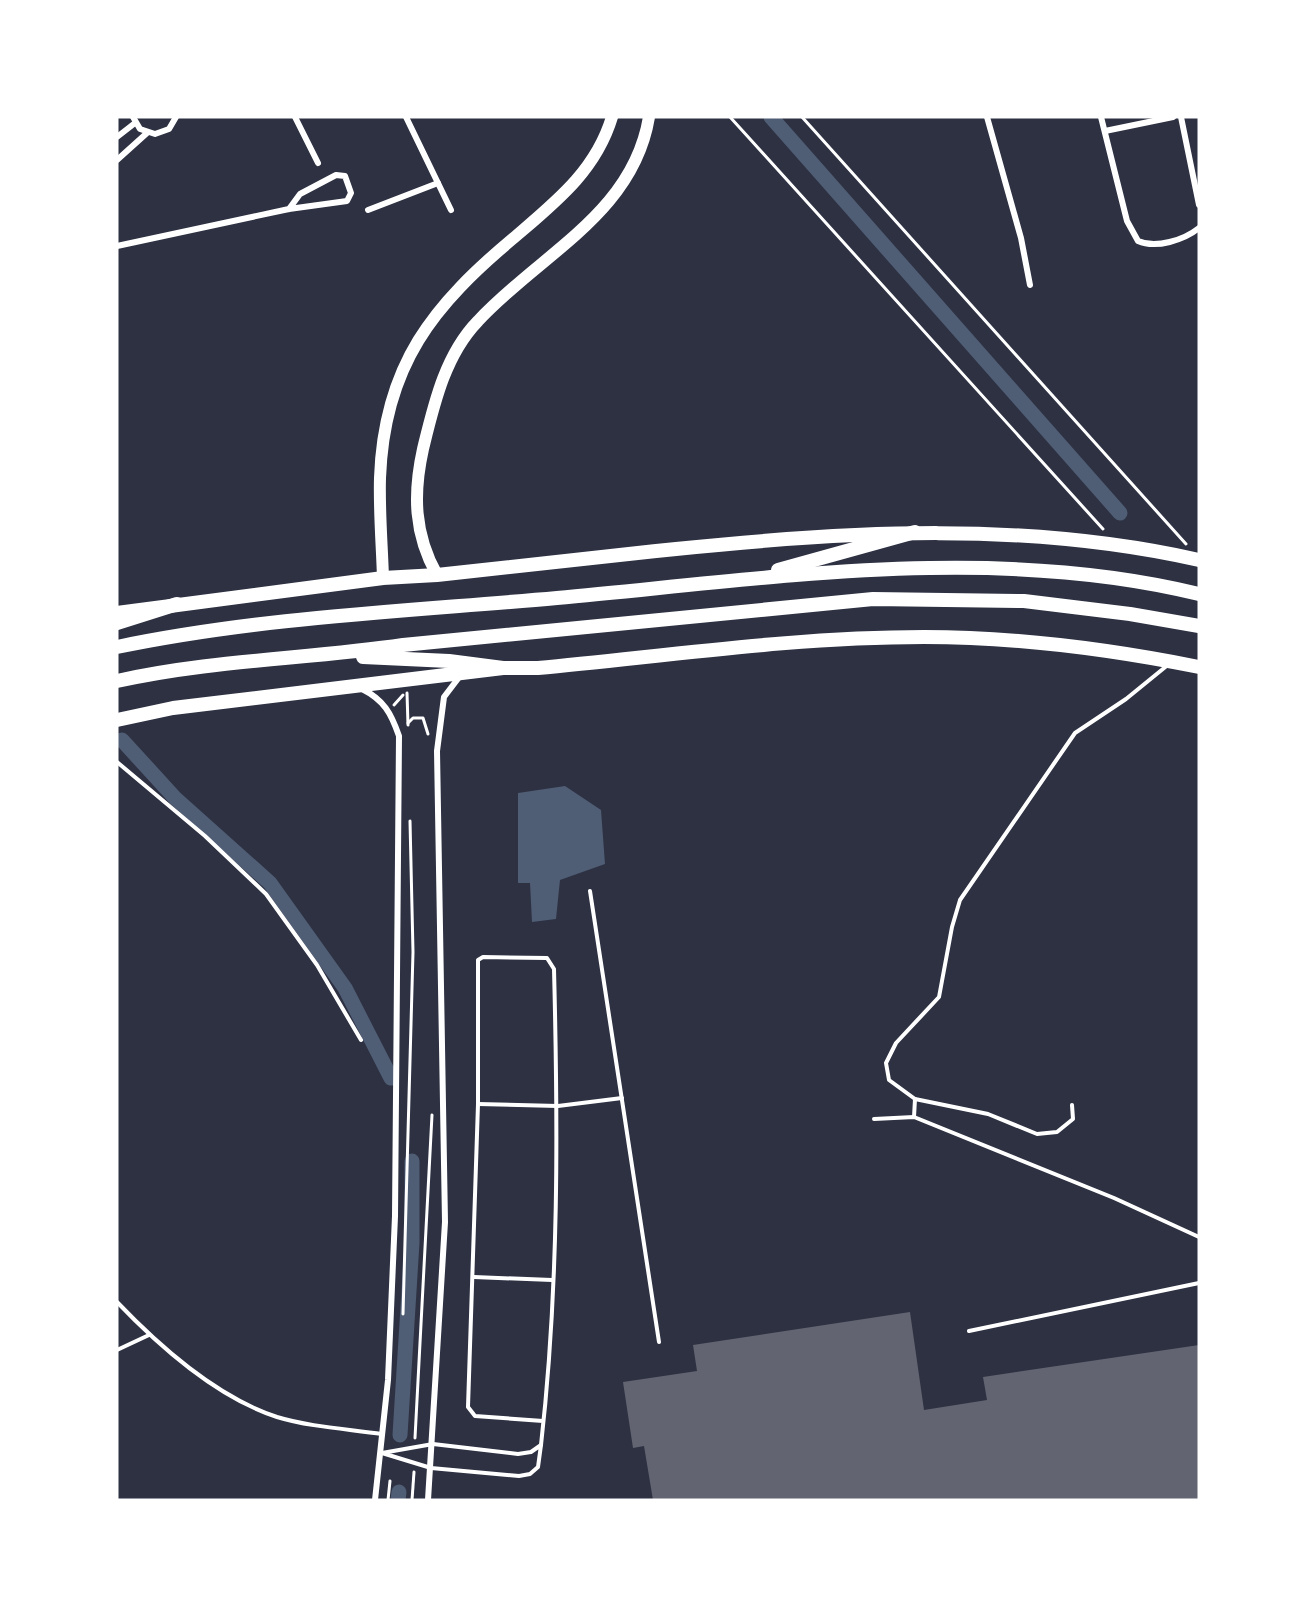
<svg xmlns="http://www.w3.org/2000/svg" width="1316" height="1617" font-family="'Titillium Web',sans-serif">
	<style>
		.water { fill: #4f5d75 }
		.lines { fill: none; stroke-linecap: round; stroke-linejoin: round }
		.canal { stroke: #4f5d75; stroke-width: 15 }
		.building { fill: #626471 }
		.path { stroke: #fff; stroke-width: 3 }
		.service { stroke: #fff; stroke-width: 4 }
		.minor { stroke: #fff; stroke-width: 6 }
		.secondary { stroke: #fff; stroke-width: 12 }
		.primary { stroke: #fff; stroke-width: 14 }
		.trunk { stroke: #fff; stroke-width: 14 }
	</style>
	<rect width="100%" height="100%" fill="#2d3142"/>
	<polygon class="water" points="565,786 601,810 605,864 560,880 556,919 532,922 530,883 518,883 518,793"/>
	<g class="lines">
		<g class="canal">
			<polyline points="771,117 1120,513"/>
			<polyline points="122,740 175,798 270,883 345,988 391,1078"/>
			<polyline points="400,1435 412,1243 412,1161"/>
			<polyline points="398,1500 399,1492"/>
		</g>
	</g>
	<polygon class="building" points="910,1312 924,1410 987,1400 983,1377 1199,1345 1199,1500 653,1500 644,1446 633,1448 623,1382 697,1371 693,1345"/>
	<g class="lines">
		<g class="path">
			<polyline points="730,117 1103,529"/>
			<polyline points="802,117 1186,544"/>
			<polyline points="407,693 408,725"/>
			<polyline points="394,705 403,695"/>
			<polyline points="408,723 413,718 423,718 428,734"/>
			<polyline points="403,1314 413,952 410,821"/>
			<polyline points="415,1438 432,1115"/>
			<polyline points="388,1500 390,1481"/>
			<polyline points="412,1500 414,1472"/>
		</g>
		<g class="service">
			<polyline points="117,762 205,836 266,894 317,965 361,1040"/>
			<polyline points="590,891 659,1342"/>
			<polyline points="478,1104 558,1106 622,1098"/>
			<polyline points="1072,1105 1073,1119 1057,1132 1037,1134 988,1114 915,1099 889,1080 886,1063 896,1043 939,997 952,927 960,900 1075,733 1126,699 1169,664"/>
			<polyline points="914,1117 915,1099"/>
			<polyline points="874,1119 914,1117 1114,1198 1199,1237"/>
			<polyline points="474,1277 552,1280"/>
			<path d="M 117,1302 C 160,1347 216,1397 277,1417 C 310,1427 348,1429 382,1434"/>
			<polyline points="969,1331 1199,1283"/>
			<polyline points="117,1350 149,1335"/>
			<polygon points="433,1444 518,1454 531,1452 541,1445 538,1467 530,1474 519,1476 431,1468 382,1453"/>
			<path d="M 541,1445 C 559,1287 558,1127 554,969 L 547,958 L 483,957 L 478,960 L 478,1104 L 468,1407 L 475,1416 L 543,1421"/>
		</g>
		<g class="minor">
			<polyline points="133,117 140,129 155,134 169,129 176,117"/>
			<polyline points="295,117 318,163"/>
			<polyline points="406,117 451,210"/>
			<polyline points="987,117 1021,238 1030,285"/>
			<path d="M 1101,117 L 1127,221 L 1138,241 C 1156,249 1184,240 1199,228"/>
			<polyline points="1181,117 1199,205"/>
			<polyline points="1105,131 1173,117"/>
			<polyline points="117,137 135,123"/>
			<polyline points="117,160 147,133"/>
			<polyline points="368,210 438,183"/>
			<polyline points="117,246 289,209 347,201 351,193 345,176 336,175 300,194 289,209"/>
			<path d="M 362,689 C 384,700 391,713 399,736 L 395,1216 L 388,1380 L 375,1500"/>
			<polyline points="428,1500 445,1222 437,751 444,697 460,676"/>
		</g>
		<g class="secondary">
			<path d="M 437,575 C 414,534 413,494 423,449 C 434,404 445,355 478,321 C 540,254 633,214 649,117"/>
			<path d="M 383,578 C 382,545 379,511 380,478 C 384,365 433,305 516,236 C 557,201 596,170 612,117"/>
		</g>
		<g class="primary">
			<path d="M 117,613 L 383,578 L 437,575 C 516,566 596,557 676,549 C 851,531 1026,521 1199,560"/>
			<path d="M 117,720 L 173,708 L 503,668 L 538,668 C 666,656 795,637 924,637 C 1016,637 1109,649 1199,667"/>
		</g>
		<g class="trunk">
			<polyline points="778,570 915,532"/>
			<polyline points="117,623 177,604"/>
			<path d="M 117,647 C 261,617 411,611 557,598 C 768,579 990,543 1199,594"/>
			<polyline points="363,657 449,661 503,668"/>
			<path d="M 117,681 C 211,660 308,659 403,645 L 873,599 L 1024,601 L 1130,614 L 1199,626"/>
		</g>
	</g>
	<rect width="1316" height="1617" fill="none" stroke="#ffffff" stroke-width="237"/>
</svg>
